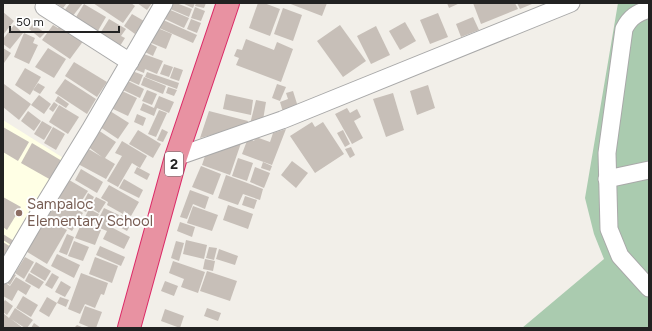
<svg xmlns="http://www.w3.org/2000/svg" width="652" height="331" font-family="Figtree,sans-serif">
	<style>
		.education { fill: #ffffe5 }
		.cemetery { fill: #aacbaf }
		.building { fill: #c7bfb8 }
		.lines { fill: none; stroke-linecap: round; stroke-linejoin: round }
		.minor-casing { stroke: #a9a9a9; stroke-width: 19 }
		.highway-casing { stroke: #dc2a67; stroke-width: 24 }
		.minor { stroke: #fff; stroke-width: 17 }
		.highway { stroke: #e892a2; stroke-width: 22 }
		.education-dot { fill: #8d6e63; stroke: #fff; stroke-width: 1.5 }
		.labels { text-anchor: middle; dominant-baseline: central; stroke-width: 4; stroke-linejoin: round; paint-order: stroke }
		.shield { fill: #fff; stroke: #646464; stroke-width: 1 }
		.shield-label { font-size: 14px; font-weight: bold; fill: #222 }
		.education-label { font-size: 15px; fill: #785e54; stroke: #fff; text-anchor: start }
	</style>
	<rect width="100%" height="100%" fill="#f2efe9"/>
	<polygon class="education" points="3,120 65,159 3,267"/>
	<polygon class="cemetery" points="618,3 649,3 649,328 522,328 604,259 594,234 585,198"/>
	<g class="building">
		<polygon points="56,3 67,3 63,8"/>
		<polygon points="70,3 83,3 72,17 64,11"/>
		<polygon points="93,3 131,3 135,6 123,23"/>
		<polygon points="137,3 152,3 147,10"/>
		<polygon points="170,3 176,3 192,9 189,17 168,8"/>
		<polygon points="182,3 195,3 193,8"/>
		<polygon points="196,3 206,3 204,8 195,6"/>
		<polygon points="258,3 264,3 280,9 270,36 249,28"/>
		<polygon points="288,3 327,3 322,16"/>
		<polygon points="447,3 460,3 449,8"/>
		<polygon points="473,3 515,3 518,9 481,24"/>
		<polygon points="517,3 531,3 532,4 520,9"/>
		<polygon points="84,4 106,17 95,36 73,22"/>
		<polygon points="195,7 205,11 201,21 191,18"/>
		<polygon points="283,8 302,15 293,41 274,34"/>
		<polygon points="168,9 189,18 184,28 163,18"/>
		<polygon points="3,12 14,21 3,35"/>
		<polygon points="438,13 448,37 430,44 420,20"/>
		<polygon points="132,14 144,21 135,34 124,26"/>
		<polygon points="473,17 479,30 461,37 456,24"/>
		<polygon points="109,19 126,29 121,36 125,38 120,46 116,43 96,40"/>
		<polygon points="161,19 197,35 193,43 157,27"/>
		<polygon points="191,19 201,23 197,33 187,29"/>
		<polygon points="405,22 416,41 400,50 389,31"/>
		<polygon points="33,24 45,33 40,38 29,29"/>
		<polygon points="61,24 84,40 70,59 42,40 53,25 58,28"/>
		<polygon points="14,25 23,33 10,49 3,44 3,39"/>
		<polygon points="340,25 366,61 343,77 317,41"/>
		<polygon points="376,26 390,55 371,64 357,36"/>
		<polygon points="155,27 172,34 166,49 149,42"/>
		<polygon points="24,33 35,38 33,43 38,45 29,64 14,57"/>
		<polygon points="246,39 274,50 277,42 293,49 281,82 236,65 239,58 234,56 237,49 242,50"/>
		<polygon points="147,42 157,47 153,56 143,51"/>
		<polygon points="3,48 11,53 4,63 3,62"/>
		<polygon points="48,48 66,59 54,78 35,67"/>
		<polygon points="141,53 163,61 157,74 145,69 144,73 134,69"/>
		<polygon points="74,62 107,82 97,97 65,76"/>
		<polygon points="164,64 173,67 169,77 160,74"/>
		<polygon points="174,67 183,70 179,81 170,78"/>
		<polygon points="25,68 41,77 30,95 15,85"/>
		<polygon points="132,71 143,75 139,85 128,80"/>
		<polygon points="147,72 179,83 177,89 145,77"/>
		<polygon points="144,77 166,86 163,94 141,85"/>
		<polygon points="65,79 96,99 87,114 55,93"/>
		<polygon points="126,80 144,89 140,98 121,89"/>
		<polygon points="38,83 45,87 40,94 33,90"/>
		<polygon points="4,84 31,104 19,120 3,107"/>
		<polygon points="277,84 286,87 280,101 272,98"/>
		<polygon points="428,85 435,108 417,115 410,91"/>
		<polygon points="168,87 177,90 174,96 166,93"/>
		<polygon points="120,90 137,98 128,116 111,108"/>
		<polygon points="147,90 157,94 152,105 142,101"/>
		<polygon points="293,91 298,107 283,112 280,102 288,99 286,93"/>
		<polygon points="393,93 404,130 386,137 373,99"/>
		<polygon points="226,94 253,100 251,115 223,109"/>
		<polygon points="39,95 51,104 44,114 31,105"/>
		<polygon points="58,96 69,104 66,108 55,101"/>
		<polygon points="159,96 174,102 169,113 157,108 154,116 140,110 143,103 154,108"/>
		<polygon points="256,100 266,102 263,120 250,124"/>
		<polygon points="54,102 58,105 53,112 49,109"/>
		<polygon points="59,105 79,117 68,134 49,122"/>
		<polygon points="347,108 350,113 357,109 361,117 354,121 363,138 352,144 335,114"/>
		<polygon points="159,110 167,113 156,137 148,134"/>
		<polygon points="28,111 41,121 34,131 21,121"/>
		<polygon points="110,111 129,123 118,139 100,127"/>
		<polygon points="209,111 248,121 246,126 200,138"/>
		<polygon points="137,114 146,118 143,126 134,122"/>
		<polygon points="42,121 52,127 44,140 34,134"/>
		<polygon points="312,122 315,127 323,122 344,154 315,173 290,136"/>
		<polygon points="3,127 29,142 18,161 3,152"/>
		<polygon points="53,127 65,134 56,150 44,143"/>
		<polygon points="162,129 168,132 163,142 157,140"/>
		<polygon points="286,129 272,165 242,154 248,138 254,141 256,137 270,142 273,133"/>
		<polygon points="98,130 116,142 105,158 115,164 106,179 78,164 87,148 102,157 87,146"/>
		<polygon points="138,130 161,144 153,158 129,144"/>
		<polygon points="343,130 350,144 345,147 337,133"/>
		<polygon points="122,141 147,156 140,168 132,163 118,187 107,181 122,156 115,153"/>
		<polygon points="32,143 62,161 51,180 21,163"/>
		<polygon points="241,143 230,175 202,165 205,156"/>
		<polygon points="351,147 355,155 350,158 345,149"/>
		<polygon points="238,158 253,163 247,181 232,176"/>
		<polygon points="292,161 308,173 296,188 281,175"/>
		<polygon points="263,162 272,166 270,171 261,168"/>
		<polygon points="201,166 221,174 213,195 192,187"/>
		<polygon points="137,167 150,174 147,180 134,173"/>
		<polygon points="255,167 270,173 264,188 250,182"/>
		<polygon points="81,169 103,182 97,193 75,180"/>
		<polygon points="226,175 263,189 260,200 243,194 238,205 218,198"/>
		<polygon points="64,177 88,191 77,208 54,195"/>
		<polygon points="124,179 143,190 139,198 119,188"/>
		<polygon points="109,185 139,202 131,216 124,211 123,214 107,205 108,202 101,198"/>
		<polygon points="190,190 209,197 205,209 193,204 187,219 180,217"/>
		<polygon points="88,193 94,197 86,212 80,209"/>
		<polygon points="245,196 257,200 254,209 242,205"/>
		<polygon points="3,197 21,207 7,230 3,227"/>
		<polygon points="57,197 83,213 72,231 44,214"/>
		<polygon points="96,197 106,202 99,213 90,207"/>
		<polygon points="228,205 253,214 248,229 223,220"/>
		<polygon points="193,206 218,215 212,231 187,223"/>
		<polygon points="104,208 119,215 113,228 130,237 124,249 103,239 107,231 95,226"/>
		<polygon points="89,209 99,214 93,226 83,221"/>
		<polygon points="121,215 133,221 127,231 116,225"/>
		<polygon points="43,217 67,230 47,264 24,250"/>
		<polygon points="82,222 101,230 95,245 75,238"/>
		<polygon points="180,222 195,227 192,237 177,231"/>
		<polygon points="3,234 14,241 11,245 3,240"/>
		<polygon points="67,234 74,237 67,255 59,252"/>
		<polygon points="186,240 207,245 204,259 183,254"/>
		<polygon points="74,241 89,247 83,261 68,256"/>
		<polygon points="176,241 184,243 179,261 171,258"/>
		<polygon points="3,242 11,247 3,262"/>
		<polygon points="100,246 125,257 121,266 96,255"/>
		<polygon points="209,247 217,248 214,260 206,258"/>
		<polygon points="219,249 238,256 235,265 216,259"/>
		<polygon points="57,254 80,265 74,278 51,266"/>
		<polygon points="25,257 34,262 24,279 15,273"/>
		<polygon points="95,257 118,266 112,283 89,274"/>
		<polygon points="205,259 215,261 213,271 203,269"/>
		<polygon points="173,261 205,272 198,293 181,287 184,279 169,273"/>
		<polygon points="36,262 51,271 45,281 30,272"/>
		<polygon points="207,271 237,281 230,301 200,291"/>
		<polygon points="10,272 16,275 10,285 4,281"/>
		<polygon points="29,273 44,282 39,289 25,281"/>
		<polygon points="52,273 59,277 52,289 45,285"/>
		<polygon points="81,273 108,283 104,295 101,294 95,308 85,304 80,314 68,309"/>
		<polygon points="16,277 31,286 26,295 18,290 12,301 3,296 3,283 4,282 10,286"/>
		<polygon points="61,281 71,287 65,297 55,292"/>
		<polygon points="165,281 178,286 174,296 161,291"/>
		<polygon points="23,296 38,305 31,317 16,308"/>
		<polygon points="47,297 57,303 49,317 39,311"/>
		<polygon points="60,297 69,300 66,307 57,303"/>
		<polygon points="5,300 13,306 7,315 3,312 3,303"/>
		<polygon points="85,306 102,312 96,328 91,328 79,323"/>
		<polygon points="15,308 33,320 27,328 25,328 11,319 23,328 3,328 3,313 9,318"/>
		<polygon points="207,308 221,313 218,321 204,316"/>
		<polygon points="165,309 184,316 180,328 161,321"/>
		<polygon points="34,323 41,328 31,328"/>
		<polygon points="77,325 84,328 74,328"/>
	</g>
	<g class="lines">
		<defs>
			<g id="minor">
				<polyline points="44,7 130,62"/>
				<path d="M 649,9 C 637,13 630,17 624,29 L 607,153 L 609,229 L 620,256 L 649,288"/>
				<polyline points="176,157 282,120 571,3"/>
				<polyline points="607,179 649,170"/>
				<polyline points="3,275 44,205 90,130 164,3"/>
			</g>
			<polyline id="highway" points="129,328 176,157 228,3"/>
		</defs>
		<use href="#minor" class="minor-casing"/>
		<use href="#highway" class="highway-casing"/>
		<use href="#minor" class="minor"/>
		<use href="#highway" class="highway"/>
	</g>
	<circle class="education-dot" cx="19" cy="213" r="4"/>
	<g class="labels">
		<rect class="shield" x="165" y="152" width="18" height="24" rx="3"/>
		<g class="shield-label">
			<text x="174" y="164">2</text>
		</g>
		<g class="education-label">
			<text x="27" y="204">Sampaloc<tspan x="27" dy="17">Elementary School</tspan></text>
		</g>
	</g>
	<rect width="652" height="331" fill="none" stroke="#222222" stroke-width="8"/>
	<path d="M10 26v6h109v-6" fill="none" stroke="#222222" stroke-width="2"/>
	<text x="16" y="26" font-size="12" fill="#222222" stroke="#ffffff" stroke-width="3" paint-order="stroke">50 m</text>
</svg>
